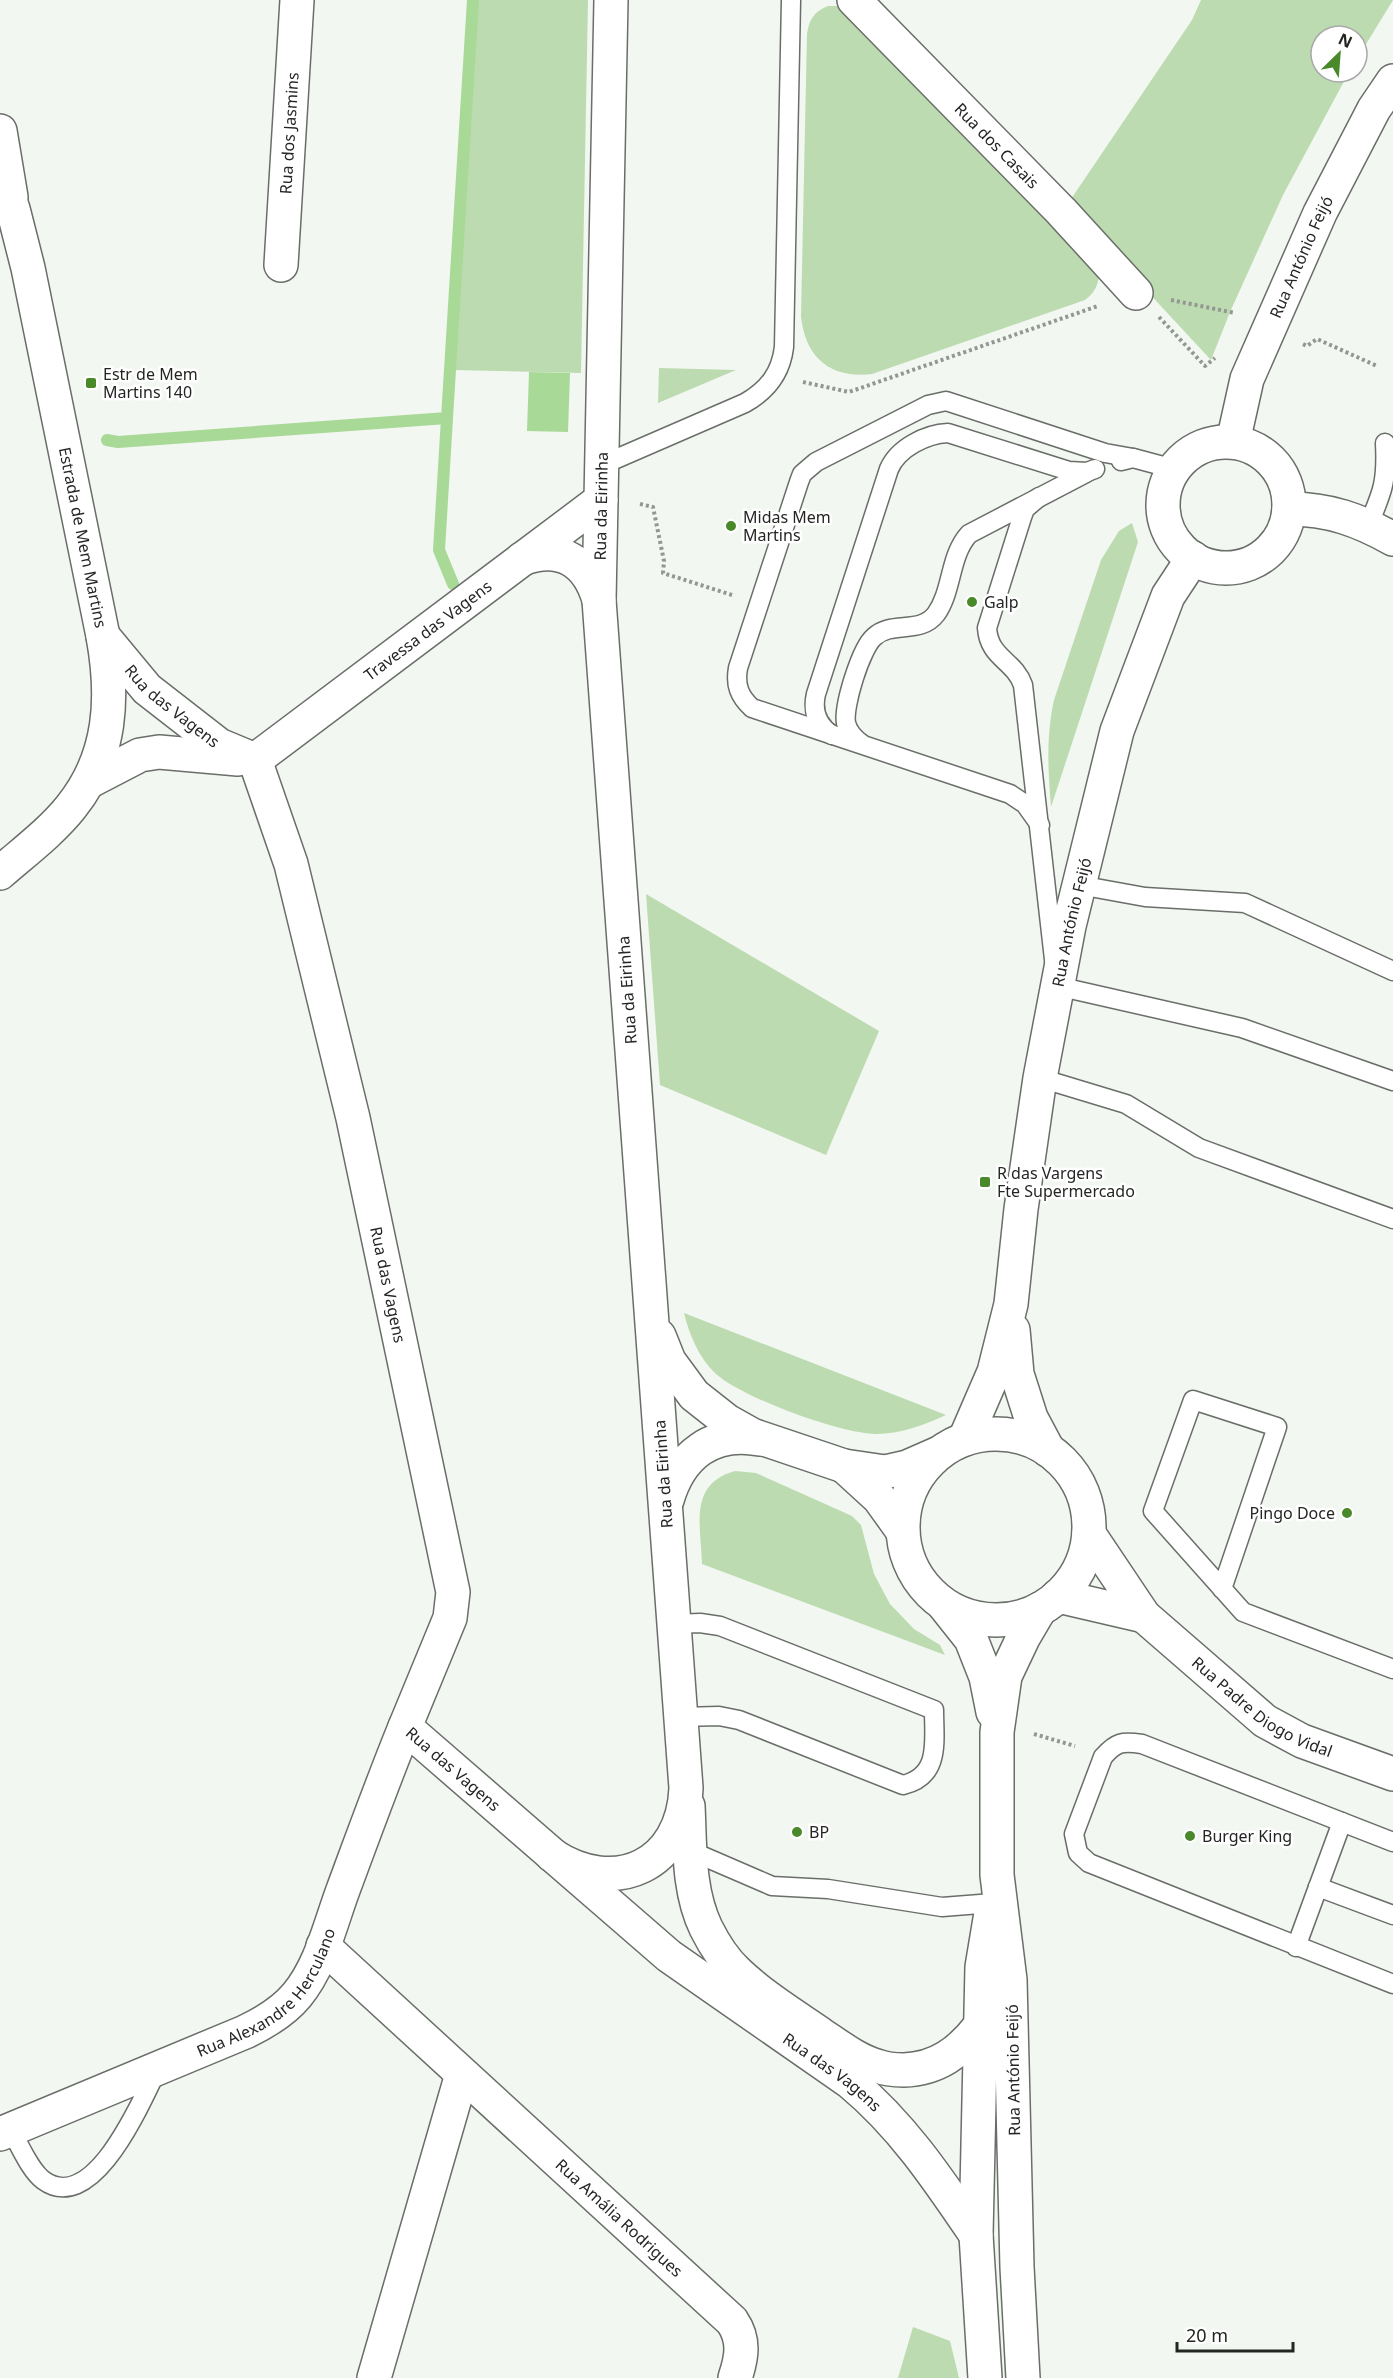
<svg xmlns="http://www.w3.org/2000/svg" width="1393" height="2378" font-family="'Noto Sans',sans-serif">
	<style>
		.green { fill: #bcdbb0 }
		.water { fill: #a9d996 }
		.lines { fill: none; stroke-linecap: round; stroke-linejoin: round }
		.stream { stroke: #a9d996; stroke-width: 12 }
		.service-casing { stroke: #6a6e69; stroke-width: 21 }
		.minor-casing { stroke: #6a6e69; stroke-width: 36 }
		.tertiary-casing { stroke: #6a6e69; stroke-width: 36 }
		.path { stroke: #939792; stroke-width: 4; stroke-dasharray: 3 3; stroke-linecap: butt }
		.service { stroke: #fff; stroke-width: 18 }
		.minor { stroke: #fff; stroke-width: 33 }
		.tertiary { stroke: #fff; stroke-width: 33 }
		.poi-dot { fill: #49892a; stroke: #fff; stroke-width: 2 }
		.labels { text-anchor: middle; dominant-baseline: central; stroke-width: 5; stroke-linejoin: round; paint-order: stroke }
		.street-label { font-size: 16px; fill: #242623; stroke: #fff }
		.poi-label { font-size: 16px; fill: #242623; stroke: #fff; text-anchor: start }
	</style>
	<rect width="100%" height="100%" fill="#f2f7f1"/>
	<g class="green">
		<polygon points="476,0 588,0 581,373 453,370"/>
		<polygon points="1201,0 1393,0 1357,59 1357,36 1321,36 1321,72 1349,72 1283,195 1230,312 1211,360 1067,205 1192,20"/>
		<path d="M 828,6 L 843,6 L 1099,275 C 1098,286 1094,293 1085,300 L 872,374 C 831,379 805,358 801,316 L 807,34 C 809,19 815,11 828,6 Z"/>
		<polygon points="659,368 736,370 658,403"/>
		<path d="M 1132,523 L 1138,542 L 1051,807 C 1048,770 1046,736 1054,700 L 1101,560 L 1119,531 Z"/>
		<polygon points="646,894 879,1031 826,1155 660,1085"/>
		<path d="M 684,1313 L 946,1415 C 924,1425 900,1434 876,1434 C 841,1434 740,1397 715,1373 C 699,1358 689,1334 684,1313 Z"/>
		<path d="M 735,1471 L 756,1473 L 852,1516 L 861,1525 L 874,1574 L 890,1604 L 914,1629 L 940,1645 L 945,1655 L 702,1564 C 701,1526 688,1484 735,1471 Z"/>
		<polygon points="913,2327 950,2341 959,2378 898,2378"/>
	</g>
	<polygon class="water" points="529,372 570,373 568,432 527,431"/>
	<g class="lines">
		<g class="stream">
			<polyline points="447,418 439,550 453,584"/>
			<polyline points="107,440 118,442 447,418 473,0"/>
		</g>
		<defs>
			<g id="service">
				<polyline points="1121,461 1133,458 1174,469"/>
				<path d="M 602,465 L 745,403 C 768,390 781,373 784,347 L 791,0"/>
				<path d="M 1039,497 L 1025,509 L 1022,517 L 987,628 C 989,658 1014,660 1023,685 L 1057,986 L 1242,1028 L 1393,1081"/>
				<path d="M 1368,526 C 1383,491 1387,481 1385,443"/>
				<path d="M 832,735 C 817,725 812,711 816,694 L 889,469 C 898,448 926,434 948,433 L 1069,471 L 1087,472 L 1095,469"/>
				<path d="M 862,744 C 855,739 848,732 846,723 C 843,706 861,648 874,637 C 892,620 920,635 936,614 C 953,590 949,556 969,534 L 1086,473"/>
				<path d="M 1040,825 L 1025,804 L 1010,794 L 752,708 C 739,696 735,685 738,668 L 799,482 L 802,474 L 816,462 L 928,405 L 946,401 L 1105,453 L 1133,458"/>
				<polyline points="1079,885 1145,897 1245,903 1393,971"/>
				<polyline points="1040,1078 1126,1104 1199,1148 1393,1219"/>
				<polyline points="1222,1589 1277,1427 1193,1400 1153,1511 1243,1612 1393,1669"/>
				<path d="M 674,1624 L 700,1623 L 720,1626 L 934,1710 C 934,1741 941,1776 903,1785 L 739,1720 L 719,1716 L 681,1717"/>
				<path d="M 1393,1842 L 1142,1744 C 1122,1741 1116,1742 1103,1757 L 1074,1834 L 1078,1853 L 1089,1863 L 1393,1984"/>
				<polyline points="691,1851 772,1886 828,1889 942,1907 993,1903"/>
				<polyline points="1318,1887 1393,1915"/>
				<polyline points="1296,1947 1342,1822"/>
				<path d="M 10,2129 C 20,2145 29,2169 43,2180 C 93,2217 141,2102 157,2070"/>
			</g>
			<g id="minor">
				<path id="s1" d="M 854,0 L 1061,211 L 1136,293"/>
				<polyline points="0,131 11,197"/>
				<path id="s2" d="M 281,265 L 297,0"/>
				<path d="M 1289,509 C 1329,509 1359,520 1393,539"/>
				<path d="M 522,559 C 561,544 588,562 599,600"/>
				<path id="s3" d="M 103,636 L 147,689 L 219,745 L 255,760 L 291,864 L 353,1118 L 453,1592 L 450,1618 L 405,1727 L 669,1956 L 850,2082 C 902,2125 938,2179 976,2235"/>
				<path id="s4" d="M 255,760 L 601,500"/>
				<polyline points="88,782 140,755 159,752 238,759"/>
				<polyline points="659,1336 669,1361 694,1395 727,1421 752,1435 844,1466 885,1472 907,1467 939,1453"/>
				<polyline points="844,1466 879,1498 902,1530"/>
				<path d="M 667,1500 C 680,1455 712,1430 760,1439"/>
				<path id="s5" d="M 1089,1534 L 1144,1616 L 1265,1721 L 1302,1741 L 1393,1774"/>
				<polyline points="1058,1596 1144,1616"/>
				<path d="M 688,1806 C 690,1846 688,1891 706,1928 C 714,1944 724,1960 737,1972 C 762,1996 793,2015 822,2035 C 839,2046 856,2060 877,2066 C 885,2069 896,2070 904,2070 C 937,2069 960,2052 980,2026"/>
				<path id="s6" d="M 552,1855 C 616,1897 683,1865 686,1788 L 599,600 L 611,0"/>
				<path id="s7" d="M 323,1946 L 732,2321 C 745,2340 742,2357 735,2378"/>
				<path id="s8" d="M 0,2134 L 245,2032 C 264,2023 283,2012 297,1995 C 321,1966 330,1925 343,1890 C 363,1836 383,1781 405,1727"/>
				<polyline points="374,2378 462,2074"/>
			</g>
			<g id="tertiary">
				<path id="s9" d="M 0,171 L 13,209 L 28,268 L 103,636 C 114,697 112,756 71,807 C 51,832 24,852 0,873"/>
				<path id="s10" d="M 1233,442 L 1247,379 L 1320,213 L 1374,109 L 1393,81"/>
				<circle cx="1226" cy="505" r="63"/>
				<polyline points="1013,1330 1017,1374 1031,1418 1048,1450"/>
				<circle cx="996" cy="1527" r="93"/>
				<path id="s11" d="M 965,1439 L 994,1372 L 1011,1304 L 1021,1209 L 1040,1078 L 1069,926 L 1117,731 L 1168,596 L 1193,558"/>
				<polyline points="944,1605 971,1639 986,1677 993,1712"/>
				<polyline points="985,2378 976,2235 982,1967 991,1913"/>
				<polyline points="1023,2378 1017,2267 1010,1980 997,1875 997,1732 1005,1676 1023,1638 1040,1609"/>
			</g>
		</defs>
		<use href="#service" class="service-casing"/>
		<use href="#minor" class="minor-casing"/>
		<use href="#tertiary" class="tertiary-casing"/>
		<g class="path">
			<polyline points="1171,300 1235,313"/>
			<polyline points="1159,317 1205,366 1215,358"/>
			<polyline points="1303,344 1307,346 1317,339 1377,366"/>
			<polyline points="803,382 849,392 1098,306"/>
			<polyline points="640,504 653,507 664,561 663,573 732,595"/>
			<polyline points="1034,1734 1075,1746"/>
		</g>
		<use href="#service" class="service"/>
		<use href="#minor" class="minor"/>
		<use href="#tertiary" class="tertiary"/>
	</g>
	<g class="poi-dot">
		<rect x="85" y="377" width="12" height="12" rx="3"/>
		<circle cx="731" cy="526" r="6"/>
		<circle cx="972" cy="602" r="6"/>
		<rect x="979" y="1176" width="12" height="12" rx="3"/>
		<circle cx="1347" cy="1513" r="6"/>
		<circle cx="797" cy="1832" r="6"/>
		<circle cx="1190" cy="1836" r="6"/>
	</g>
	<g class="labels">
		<g class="street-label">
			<text stroke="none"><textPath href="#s2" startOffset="132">Rua dos Jasmins</textPath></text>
			<text stroke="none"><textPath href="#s1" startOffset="204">Rua dos Casais</textPath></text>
			<text stroke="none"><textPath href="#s10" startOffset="198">Rua António Feijó</textPath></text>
			<text stroke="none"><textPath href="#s6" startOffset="1474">Rua da Eirinha</textPath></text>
			<text stroke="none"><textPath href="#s9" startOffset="376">Estrada de Mem Martins</textPath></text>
			<text stroke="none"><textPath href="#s4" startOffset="216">Travessa das Vagens</textPath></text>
			<text stroke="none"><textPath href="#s3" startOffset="99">Rua das Vagens</textPath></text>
			<text stroke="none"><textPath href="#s11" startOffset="530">Rua António Feijó</textPath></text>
			<text transform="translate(627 990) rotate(-94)">Rua da Eirinha</text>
			<text stroke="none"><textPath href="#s3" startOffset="741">Rua das Vagens</textPath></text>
			<text transform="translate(663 1474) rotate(-94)">Rua da Eirinha</text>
			<text stroke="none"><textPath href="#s5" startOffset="249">Rua Padre Diogo Vidal</textPath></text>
			<text stroke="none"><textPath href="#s3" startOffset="1263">Rua das Vagens</textPath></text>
			<text stroke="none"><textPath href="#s8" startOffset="309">Rua Alexandre Herculano</textPath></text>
			<text transform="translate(1013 2070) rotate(-91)">Rua António Feijó</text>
			<text stroke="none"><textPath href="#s3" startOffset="1749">Rua das Vagens</textPath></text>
			<text stroke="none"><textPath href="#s7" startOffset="402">Rua Amália Rodrigues</textPath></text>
		</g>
		<g class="poi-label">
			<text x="103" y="374">Estr de Mem<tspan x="103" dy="18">Martins 140</tspan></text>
			<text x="743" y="517">Midas Mem<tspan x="743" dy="18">Martins</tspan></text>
			<text x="984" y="602">Galp</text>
			<text x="997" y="1173">R das Vargens<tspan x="997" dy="18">Fte Supermercado</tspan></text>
			<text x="1335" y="1513" text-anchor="end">Pingo Doce</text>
			<text x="809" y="1832">BP</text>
			<text x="1202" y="1836">Burger King</text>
		</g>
	</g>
	<g transform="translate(1339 54) rotate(25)"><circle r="28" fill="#ffffff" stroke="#a7a8a7" stroke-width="1.5"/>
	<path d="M0-4.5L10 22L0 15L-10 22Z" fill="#49892a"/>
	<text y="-9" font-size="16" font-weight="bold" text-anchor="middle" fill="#242623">N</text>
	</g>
	<path d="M1177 2342v9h116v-9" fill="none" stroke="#242623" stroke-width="3"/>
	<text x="1186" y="2342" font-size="18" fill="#242623" stroke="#ffffff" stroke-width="4.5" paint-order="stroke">20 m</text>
</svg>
